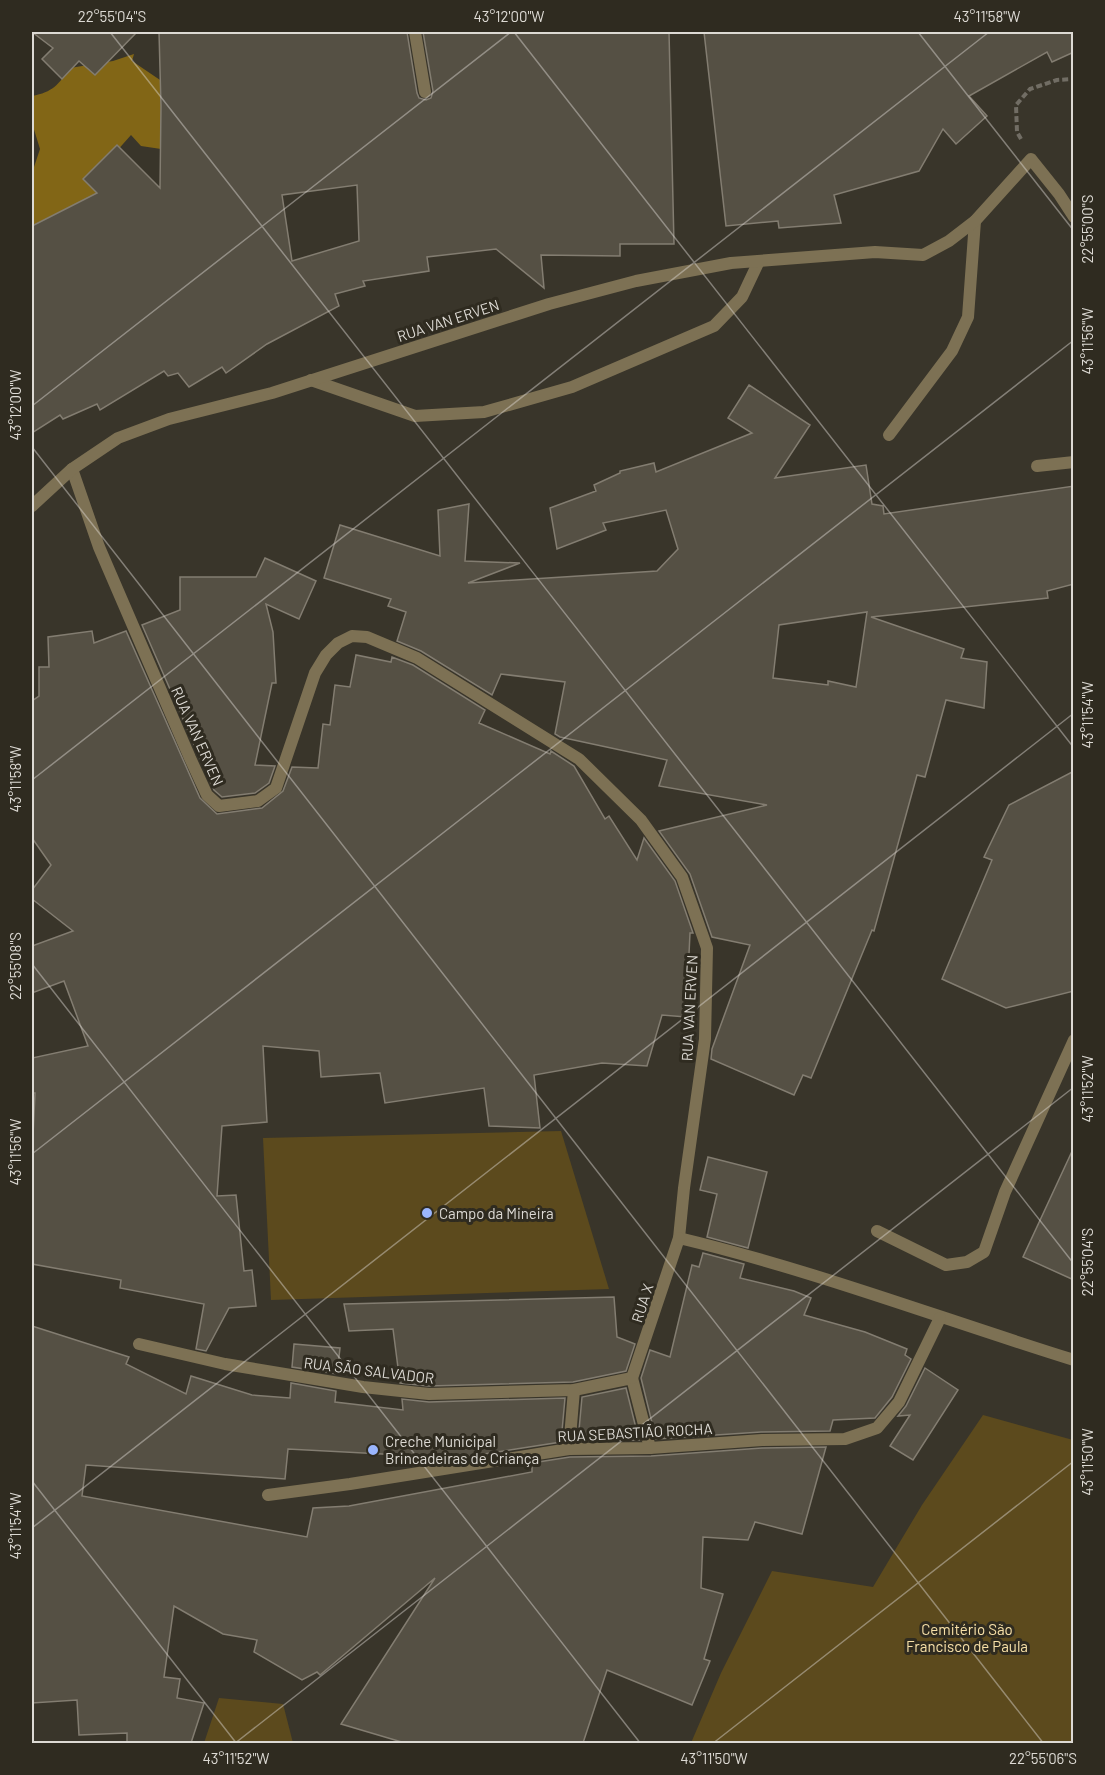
<svg xmlns="http://www.w3.org/2000/svg" width="1105" height="1775" font-family="Barlow,sans-serif">
	<style>
		.green { fill: #5c4a1d }
		.forest { fill: #826616 }
		.building { fill: #555044; stroke: #837d71; stroke-width: 1.5; fill-rule: evenodd }
		.lines { fill: none; stroke-linecap: round; stroke-linejoin: round }
		.path { stroke: #716d64; stroke-width: 4; stroke-dasharray: 6 3; stroke-linecap: butt }
		.lane { stroke: #7d7154; stroke-width: 12 }
		.street { stroke: #7d7154; stroke-width: 12 }
		.ticks { fill: none; stroke: #dddad4; stroke-width: 1.5; stroke-opacity: 0.45 }
		.poi-dot { fill: #9ab5fd; stroke: #2f2b20; stroke-width: 2 }
		.labels { text-anchor: middle; dominant-baseline: central; stroke-width: 6; stroke-linejoin: round; paint-order: stroke }
		.street-label { font-size: 15px; fill: #dddad4; stroke: #2f2b20 }
		.poi-label { font-size: 15px; fill: #dddad4; stroke: #2f2b20; text-anchor: start }
		.park-label { font-size: 15px; fill: #f8e1a8; stroke: #2f2b20 }
		.neatline { fill: none; stroke: #dddad4; stroke-width: 2 }
		.ticks-label { font-size: 15px; text-anchor: middle; fill: #dddad4 }
	</style>
	<rect width="100%" height="100%" fill="#39352a"/>
	<g class="green">
		<polygon points="561,1131 609,1289 271,1300 263,1138"/>
		<polygon points="983,1415 1073,1440 1073,1743 691,1743 721,1673 772,1571 873,1587 922,1505"/>
		<polygon points="219,1698 283,1704 293,1743 204,1743"/>
	</g>
	<path class="forest" d="M 134,54 L 132,61 L 163,82 L 161,149 L 141,146 L 131,135 L 115,153 L 96,202 L 33,236 L 32,241 L 32,173 L 40,149 L 32,123 L 32,96 C 53,92 58,85 70,68 L 113,61 Z"/>
	<g class="building">
		<polygon points="32,32 137,32 95,75 79,61 62,79 42,59 53,48"/>
		<path d="M 159,32 L 407,32 L 417,93 L 419,98 L 426,100 L 431,98 L 433,91 L 423,32 L 669,32 L 674,244 L 620,244 L 620,256 L 541,255 L 544,288 L 496,249 L 427,257 L 429,271 L 363,281 L 365,286 L 335,294 L 339,306 L 267,344 L 226,373 L 222,367 L 189,387 L 178,373 L 168,376 L 164,371 L 100,410 L 97,404 L 63,419 L 60,415 L 32,433 L 32,226 L 97,193 L 83,179 L 117,145 L 160,188 L 161,106 ZM 357,185 L 359,241 L 292,261 L 282,195 Z"/>
		<polygon points="704,32 1074,32 1074,52 1052,62 1047,52 969,96 987,116 956,144 943,129 919,171 834,195 841,223 779,228 778,221 726,226"/>
		<path d="M 749,385 L 810,425 L 775,478 L 866,465 L 872,504 L 883,506 L 884,514 L 1074,486 L 1074,584 L 1047,591 L 1048,598 L 871,617 L 964,649 L 961,658 L 987,662 L 984,708 L 946,700 L 925,777 L 917,775 L 874,931 L 872,930 L 811,1078 L 803,1075 L 794,1095 L 711,1059 L 712,1049 L 750,945 L 712,937 L 690,874 L 659,831 L 767,805 L 659,786 L 667,760 L 560,737 L 555,734 L 565,682 L 501,674 L 492,695 L 421,651 L 397,641 L 406,612 L 388,606 L 391,599 L 324,578 L 340,525 L 440,556 L 438,510 L 469,504 L 465,561 L 520,563 L 468,583 L 657,571 L 678,549 L 666,510 L 603,523 L 606,530 L 557,549 L 550,508 L 596,491 L 594,485 L 620,473 L 620,471 L 654,463 L 656,472 L 752,433 L 728,418 ZM 867,612 L 856,687 L 828,681 L 828,685 L 773,678 L 779,625 Z"/>
		<polygon points="265,558 316,581 299,619 266,604 273,632 276,683 272,683 255,765 275,766 269,783 255,793 222,797 214,790 142,625 180,610 180,577 256,577"/>
		<polygon points="92,631 94,643 126,631 200,798 217,814 262,808 283,791 292,767 318,768 323,724 330,725 335,685 350,687 356,655 391,662 392,657 413,665 485,710 479,723 550,754 551,751 574,766 605,819 609,816 637,860 644,838 675,881 693,933 690,933 686,1017 662,1015 647,1066 602,1063 534,1075 540,1128 489,1126 484,1088 385,1103 380,1073 321,1077 319,1051 263,1046 267,1122 222,1126 217,1196 236,1195 244,1271 252,1270 256,1306 229,1308 206,1351 196,1349 204,1304 120,1288 121,1280 32,1264 32,1156 35,1093 32,1093 32,1058 88,1046 64,981 32,993 32,946 73,931 32,899 32,890 51,865 32,838 32,701 39,696 39,667 49,667 48,637"/>
		<polygon points="1074,771 1074,991 1006,1008 942,979 992,860 984,857 1009,805"/>
		<polygon points="1074,1147 1074,1280 1023,1257"/>
		<polygon points="708,1157 767,1172 748,1248 707,1237 717,1194 700,1190"/>
		<polygon points="703,1253 744,1264 740,1278 794,1291 811,1298 804,1315 865,1332 907,1349 905,1355 911,1359 892,1397 875,1418 833,1420 830,1431 761,1432 656,1439 641,1378 650,1350 670,1357 692,1265 699,1267"/>
		<polygon points="614,1297 617,1337 635,1344 626,1371 573,1382 429,1386 400,1383 393,1329 349,1331 344,1304"/>
		<polygon points="32,1326 129,1357 126,1364 186,1394 191,1376 252,1395 290,1398 291,1383 336,1391 335,1402 403,1410 402,1399 429,1402 565,1398 561,1442 458,1458 288,1449 285,1479 86,1465 82,1496 307,1537 313,1508 349,1506 532,1472 532,1463 570,1457 651,1456 762,1448 826,1447 802,1534 755,1522 748,1540 703,1537 701,1588 723,1594 704,1659 710,1661 692,1705 607,1670 583,1743 405,1743 341,1724 435,1578 320,1675 317,1672 302,1680 254,1652 257,1640 223,1634 174,1606 164,1677 180,1679 177,1698 204,1703 191,1743 127,1743 127,1733 79,1735 77,1700 32,1703"/>
		<polygon points="294,1344 340,1348 337,1374 292,1367"/>
		<polygon points="925,1368 958,1390 913,1460 890,1446 910,1415 898,1416 906,1406"/>
		<polygon points="626,1388 639,1440 578,1441 582,1397"/>
	</g>
	<g class="lines">
		<polyline class="path" points="1021,139 1017,132 1016,105 1030,89 1057,80 1074,79"/>
		<g class="lane">
			<polyline points="311,380 415,416 484,412 572,387 714,326 742,297 759,261"/>
			<polyline points="889,435 952,351 968,317 975,221"/>
			<polyline points="1037,466 1074,462"/>
			<polyline points="877,1231 946,1265 967,1262 984,1252 1005,1192 1074,1040"/>
		</g>
		<g class="street">
			<polyline points="415,32 425,92"/>
			<path d="M 72,469 L 99,547 L 190,758 L 207,795 L 219,806 L 258,801 L 276,788 L 315,673 L 326,655 L 338,643 L 352,636 L 367,637 L 417,658 L 579,759 L 641,820 L 682,877 L 707,948 L 705,1039 L 684,1188 L 679,1238 C 813,1270 942,1319 1074,1360"/>
			<polyline points="32,506 72,469 118,438 169,419 272,393 549,304 636,281 731,263 875,252 923,255 949,241 975,221 1031,159 1059,194 1074,217"/>
			<polyline points="139,1344 225,1364 363,1387 429,1394 574,1390 632,1378 650,1448"/>
			<polyline points="632,1378 679,1238"/>
			<polyline points="569,1449 574,1390"/>
			<polyline points="268,1495 350,1484 569,1449 650,1448 762,1440 845,1439 877,1428 899,1402 940,1318"/>
		</g>
	</g>
	<path class="ticks" d="M 110,32 L 1074,1264M 514,32 L 1074,748M 918,32 L 1074,231M 32,406 L 511,32M 32,447 L 1044,1744M 32,780 L 989,32M 32,964 L 641,1744M 32,1154 L 1074,340M 32,1481 L 237,1744M 32,1528 L 1074,713M 234,1744 L 1074,1087M 712,1744 L 1074,1461"/>
	<g class="poi-dot">
		<circle cx="427" cy="1213" r="6"/>
		<circle cx="373" cy="1450" r="6"/>
	</g>
	<g class="labels">
		<g class="street-label">
			<text transform="translate(448 320) rotate(-18)">RUA VAN ERVEN</text>
			<text transform="translate(198 736) rotate(66)">RUA VAN ERVEN</text>
			<text transform="translate(689 1008) rotate(-87)">RUA VAN ERVEN</text>
			<text transform="translate(642 1303) rotate(-72)">RUA X</text>
			<text transform="translate(369 1370) rotate(7)">RUA SÃO SALVADOR</text>
			<text transform="translate(635 1432) rotate(-3)">RUA SEBASTIÃO ROCHA</text>
		</g>
		<g class="poi-label">
			<text x="439" y="1213">Campo da Mineira</text>
			<text x="385" y="1441">Creche Municipal<tspan x="385" dy="17">Brincadeiras de Criança</tspan></text>
		</g>
		<g class="park-label">
			<text x="967" y="1629">Cemitério São<tspan x="967" dy="17">Francisco de Paula</tspan></text>
		</g>
	</g>
	<rect width="1105" height="1775" fill="none" stroke="#2f2b20" stroke-width="66"/>
	<rect x="33" y="33" width="1039" height="1709" class="neatline"/>
	<g class="ticks-label">
		<text x="112" y="22">22°55'04"S</text>
		<text x="509" y="22">43°12'00"W</text>
		<text x="987" y="22">43°11'58"W</text>
		<text transform="translate(1088 229) rotate(-90)" y="5">22°55'00"S</text>
		<text transform="translate(1088 341) rotate(-90)" y="5">43°11'56"W</text>
		<text transform="translate(16 405) rotate(-90)" y="5">43°12'00"W</text>
		<text transform="translate(1088 715) rotate(-90)" y="5">43°11'54"W</text>
		<text transform="translate(16 779) rotate(-90)" y="5">43°11'58"W</text>
		<text transform="translate(16 966) rotate(-90)" y="5">22°55'08"S</text>
		<text transform="translate(1088 1089) rotate(-90)" y="5">43°11'52"W</text>
		<text transform="translate(16 1152) rotate(-90)" y="5">43°11'56"W</text>
		<text transform="translate(1088 1262) rotate(-90)" y="5">22°55'04"S</text>
		<text transform="translate(1088 1462) rotate(-90)" y="5">43°11'50"W</text>
		<text transform="translate(16 1526) rotate(-90)" y="5">43°11'54"W</text>
		<text x="236" y="1764">43°11'52"W</text>
		<text x="714" y="1764">43°11'50"W</text>
		<text x="1043" y="1764">22°55'06"S</text>
	</g>
</svg>
